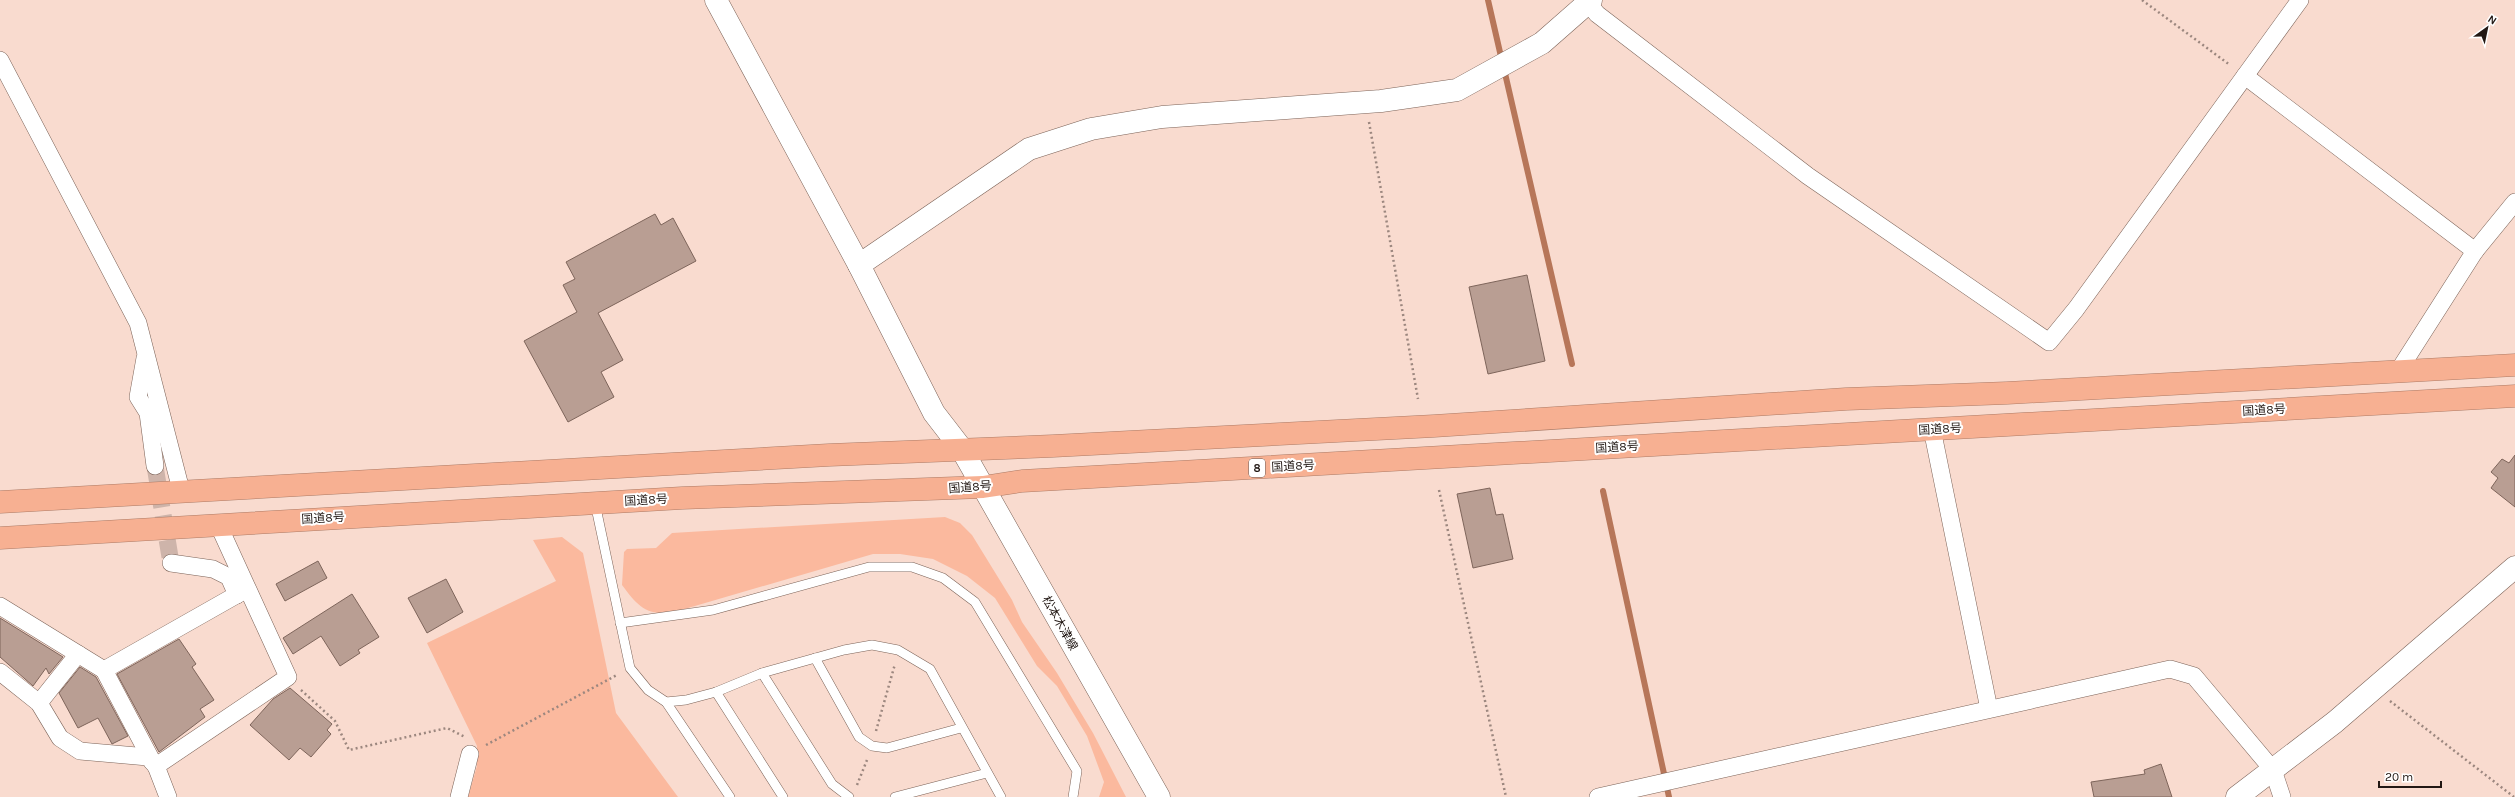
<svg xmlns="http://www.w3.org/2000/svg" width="2515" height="797" font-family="Karla,'Noto Sans JP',sans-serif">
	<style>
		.green { fill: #fbb99e }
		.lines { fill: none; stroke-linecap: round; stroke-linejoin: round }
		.stream { stroke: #b77659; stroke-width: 6 }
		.building { fill: #b99e93; stroke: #7e655b }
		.street-tunnel { stroke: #ceb4aa; stroke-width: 17; stroke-dasharray: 17 8; stroke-linecap: butt }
		.lane-casing { stroke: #7c6358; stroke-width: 10 }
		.street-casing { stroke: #7c6358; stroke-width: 18 }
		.secondary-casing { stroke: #7c6358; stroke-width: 23 }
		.highway-casing { stroke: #ac7b66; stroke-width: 23 }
		.path { stroke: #9c877f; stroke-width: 2.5; stroke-dasharray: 2 3; stroke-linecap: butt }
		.lane { stroke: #fff; stroke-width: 9 }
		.street { stroke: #fff; stroke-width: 17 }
		.secondary { stroke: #fff; stroke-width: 22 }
		.highway { stroke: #f7b092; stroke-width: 22 }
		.labels { text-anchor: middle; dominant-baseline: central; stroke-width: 4; stroke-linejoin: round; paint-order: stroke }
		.shield { fill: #fff; stroke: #645d5a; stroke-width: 1 }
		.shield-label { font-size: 11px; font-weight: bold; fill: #221814 }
		.street-label { font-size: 12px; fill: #221814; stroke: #fff }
	</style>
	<rect width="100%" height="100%" fill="#f9dbcf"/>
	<g class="green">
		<path d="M 945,517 L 960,523 L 972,535 L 1012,600 L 1022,622 L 1057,673 L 1093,733 L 1126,797 L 1099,797 L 1104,782 L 1087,736 L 1057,686 L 1037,666 L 995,598 L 967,576 L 933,559 L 900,554 L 873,554 L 671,613 C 645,615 637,605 622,585 L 624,552 L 627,549 L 656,548 L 672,533 Z"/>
		<polygon points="562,537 583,553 616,713 678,797 468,797 477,766 477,746 427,643 556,581 533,540"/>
	</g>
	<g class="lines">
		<g class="stream">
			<polyline points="1488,0 1502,61"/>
			<polyline points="1504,69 1572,364"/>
			<polyline points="1603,491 1669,797"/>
		</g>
	</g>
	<g class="building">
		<polygon points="655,214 661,225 673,218 696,261 598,313 623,360 601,372 614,397 568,422 524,341 577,312 563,285 575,279 566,262"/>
		<polygon points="1527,275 1545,361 1488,374 1469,287"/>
		<polygon points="2515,455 2515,507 2491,488 2498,478 2491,472 2502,459 2509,463"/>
		<polygon points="1490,488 1496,515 1503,514 1513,559 1473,568 1457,494"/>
		<polygon points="318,561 327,578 285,601 276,584"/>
		<polygon points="446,579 463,612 427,633 408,598"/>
		<polygon points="352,594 379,637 358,650 360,653 340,666 321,636 293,654 283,638"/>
		<polygon points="0,618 63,657 49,674 46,668 33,686 0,657"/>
		<polygon points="179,639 196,664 192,667 214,700 200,709 205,717 159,752 117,674"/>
		<polygon points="80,667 96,677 128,736 112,744 98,718 78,728 59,693"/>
		<polygon points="290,688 332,724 327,730 331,734 311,757 300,748 289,760 250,725 273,699"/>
		<polygon points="2161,764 2172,797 2094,797 2091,782 2145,774 2144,770"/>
	</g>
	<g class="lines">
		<polyline class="street-tunnel" points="155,466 171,563"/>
		<defs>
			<g id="lane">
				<polyline points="595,503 630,668 648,690 666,702 686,700 716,692 762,673 844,650 872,645 898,650 930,669 1001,797"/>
				<polyline points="620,623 713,610 869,567 912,567 943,578 975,602 1077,771 1073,797"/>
				<polyline points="815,658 859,737 872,746 887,748 961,728"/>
				<polyline points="762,673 832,784 849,797"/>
				<polyline points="716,692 783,797"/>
				<polyline points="666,702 730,797"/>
				<polyline points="895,797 987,773"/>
			</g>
			<g id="street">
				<polyline points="1588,3 1597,14 1808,176 2049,342 2076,309 2300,0"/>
				<polyline points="0,60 138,323 181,490"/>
				<polyline points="2245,76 2475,251"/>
				<polyline points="145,358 138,397 148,413 155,466"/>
				<polyline points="2399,370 2475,251 2515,202"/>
				<polyline points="1932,429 1989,709"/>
				<polyline points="171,563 213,569 229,577 237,595"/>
				<polyline points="0,606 104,670 247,589"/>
				<polyline points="104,670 152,761"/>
				<polyline points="0,672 39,703 60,738 80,751 148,757 156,766"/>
				<polyline points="39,703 78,654"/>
				<polyline points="168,797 156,766 288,677 218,524"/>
				<polyline points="459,797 470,754"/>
				<polyline points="1598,797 2170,669 2194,676 2273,770 2282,797"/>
			</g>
			<g id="secondary">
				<polyline points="716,0 859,265 934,413 961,448 1159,797"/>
				<polyline points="859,265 1029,149 1091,129 1162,117 1381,101 1457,90 1542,43 1591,0"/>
				<polyline points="2237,797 2335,722 2515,567"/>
			</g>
			<g id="highway">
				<polyline points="0,502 829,455 1053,446 1434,426 1846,399 2007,393 2515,365"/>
				<polyline points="0,538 682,498 983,487 1022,481 2515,396"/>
			</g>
		</defs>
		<use href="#lane" class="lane-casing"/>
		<use href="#street" class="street-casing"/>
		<use href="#secondary" class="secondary-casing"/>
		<use href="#highway" class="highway-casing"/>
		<g class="path">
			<polyline points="2142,0 2230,65"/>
			<polyline points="1369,122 1418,399"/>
			<polyline points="1439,490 1506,797"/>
			<polyline points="301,690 335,721 349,750 447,728 465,737"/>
			<polyline points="2390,701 2514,797"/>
			<polyline points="876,731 895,664"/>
			<polyline points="486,745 617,675"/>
			<polyline points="857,785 867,760"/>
		</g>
		<use href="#lane" class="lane"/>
		<use href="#street" class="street"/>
		<use href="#secondary" class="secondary"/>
		<use href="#highway" class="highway"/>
	</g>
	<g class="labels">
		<rect class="shield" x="1249" y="459" width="16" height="18" rx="3"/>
		<g class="shield-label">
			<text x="1257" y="468">8</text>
		</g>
		<g class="street-label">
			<text transform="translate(2264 410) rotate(-3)">国道8号</text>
			<text transform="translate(1940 429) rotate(-3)">国道8号</text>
			<text transform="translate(1617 447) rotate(-3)">国道8号</text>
			<text transform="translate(1293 466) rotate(-3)">国道8号</text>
			<text transform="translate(970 487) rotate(-4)">国道8号</text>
			<text transform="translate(646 500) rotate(-3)">国道8号</text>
			<text transform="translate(323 518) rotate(-3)">国道8号</text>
			<text transform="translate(1060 623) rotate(61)">松本木津線</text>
		</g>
	</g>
	<g transform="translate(2487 28) rotate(33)" stroke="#ffffff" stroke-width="3" paint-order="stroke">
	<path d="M0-3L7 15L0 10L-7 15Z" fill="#221814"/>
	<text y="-6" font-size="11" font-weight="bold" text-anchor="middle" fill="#221814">N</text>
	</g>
	<path d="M2379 781v6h62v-6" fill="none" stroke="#221814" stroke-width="2"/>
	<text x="2385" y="781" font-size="12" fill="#221814" stroke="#ffffff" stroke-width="3" paint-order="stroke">20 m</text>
</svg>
